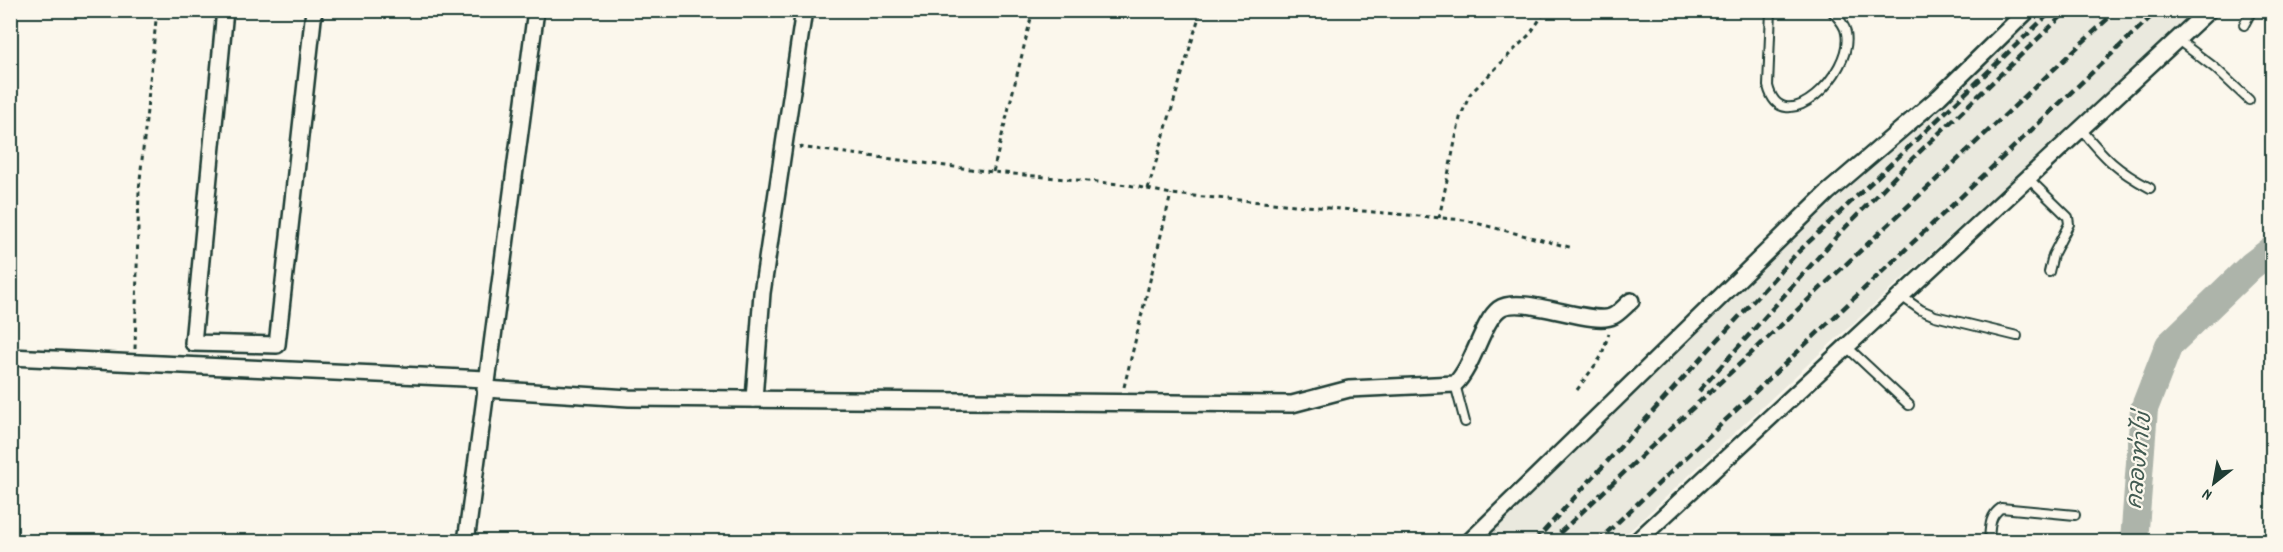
<svg xmlns="http://www.w3.org/2000/svg" width="2283" height="552" font-family="Dekko,'Playpen Sans Thai',sans-serif">
	<style>
		.built { fill: #eae9de }
		.lines { fill: none; stroke-linecap: round; stroke-linejoin: round }
		.river { stroke: #adb4aa; stroke-width: 28 }
		.service-casing { stroke: #1f3d34; stroke-width: 12 }
		.minor-casing { stroke: #1f3d34; stroke-width: 20 }
		.path { stroke: #1f3d34; stroke-width: 3; stroke-dasharray: 4.5 4.5; stroke-linecap: butt }
		.service { stroke: #fbf7ec; stroke-width: 8 }
		.minor { stroke: #fbf7ec; stroke-width: 15 }
		.rail { stroke: #1f3d34; stroke-width: 4.5; stroke-dasharray: 9 4.5; stroke-linecap: butt }
		.labels { text-anchor: middle; dominant-baseline: central; stroke-width: 4.5; stroke-linejoin: round; paint-order: stroke }
		.water-label { font-size: 22px; font-style: italic; fill: #425b52; stroke: #fbf7ec }
	</style>
	<rect width="100%" height="100%" fill="#fbf7ec"/>
	<filter id="ink" filterUnits="userSpaceOnUse"><feTurbulence type="fractalNoise" baseFrequency=".0167" numOctaves="2"/><feDisplacementMap in="SourceGraphic" scale="12" xChannelSelector="R" yChannelSelector="G"/><feConvolveMatrix kernelMatrix="1 2 1 2 8 2 1 2 1" color-interpolation-filters="sRGB"/></filter>
	<g filter="url(#ink)">
		<polygon class="built" points="2036,11 2198,11 1805,367 1619,541 1453,542 1757,274"/>
		<g class="lines">
			<polyline class="river" points="2134,542 2144,409 2169,345 2251,266 2272,250"/>
			<defs>
				<g id="service">
					<path d="M 1771,10 L 1768,86 C 1782,143 1854,72 1846,33 C 1845,24 1837,17 1831,10"/>
					<polyline points="2244,25 2252,10"/>
					<polyline points="2178,40 2215,68 2249,100"/>
					<path d="M 2081,129 C 2105,158 2116,170 2150,188"/>
					<polyline points="2028,178 2068,217 2069,224 2053,255 2049,272"/>
					<polyline points="1901,296 1921,310 1935,316 2017,336"/>
					<polyline points="1847,347 1909,405"/>
					<polyline points="1455,384 1465,422"/>
					<path d="M 1989,542 C 1990,528 1989,516 2001,508 L 2075,515"/>
				</g>
				<g id="minor">
					<polyline points="225,10 193,343 277,345 314,10"/>
					<polyline points="10,357 486,379"/>
					<path d="M 485,389 L 629,398 L 1292,404 L 1349,389 L 1455,384 C 1474,365 1482,322 1499,309 C 1520,293 1593,327 1613,316 C 1619,313 1625,306 1631,301"/>
					<polyline points="754,399 762,293 804,10"/>
					<polyline points="466,542 536,10"/>
					<polyline points="1469,542 1827,193 1939,97 2028,10"/>
					<polyline points="1636,542 2209,10"/>
				</g>
			</defs>
			<use href="#service" class="service-casing"/>
			<use href="#minor" class="minor-casing"/>
			<g class="path">
				<polyline points="799,147 993,172 1129,185 1171,194 1464,220 1573,248"/>
				<polyline points="993,172 1033,10"/>
				<polyline points="1148,189 1201,10"/>
				<polyline points="1439,218 1460,118 1470,94 1530,34 1546,10"/>
				<polyline points="135,349 139,190 157,10"/>
				<polyline points="1124,387 1171,194"/>
				<polyline points="1577,390 1601,357 1609,333"/>
			</g>
			<use href="#service" class="service"/>
			<use href="#minor" class="minor"/>
			<g class="rail">
				<polyline points="1699,391 1838,235 1911,160 2068,10"/>
				<polyline points="1534,542 1796,254 2053,10"/>
				<polyline points="1550,542 2117,10"/>
				<polyline points="1597,542 2158,10"/>
			</g>
		</g>
	</g>
	<g class="labels">
		<g class="water-label">
			<text transform="translate(2141 461) rotate(-84)">คลองท่าไข่</text>
		</g>
	</g>
	<rect width="2283" height="552" fill="none" stroke="#fbf7ec" stroke-width="36"/>
	<rect x="18" y="18" width="2247" height="516" fill="none" stroke="#1f3d34" stroke-width="2" filter="url(#ink)"/>
	<g transform="translate(2214 483) rotate(211)" stroke="#fbf7ec" stroke-width="4.5" paint-order="stroke">
	<path d="M0-4.5L10 22L0 15L-10 22Z" fill="#1f3d34"/>
	<text y="-9" font-size="16" font-weight="bold" text-anchor="middle" fill="#1f3d34">N</text>
	</g>
</svg>
